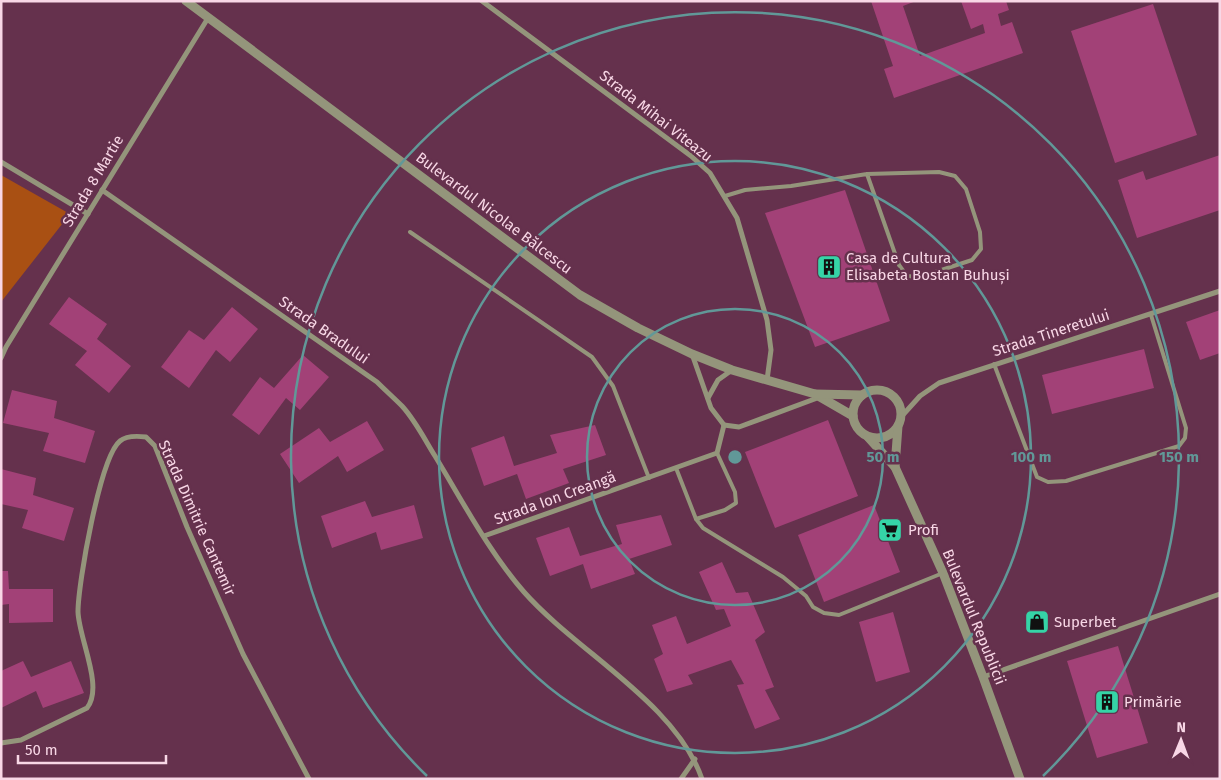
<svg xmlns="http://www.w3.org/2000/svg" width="1221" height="780" font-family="'Fira Sans',sans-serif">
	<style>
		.green { fill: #a95013 }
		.building { fill: #a24177 }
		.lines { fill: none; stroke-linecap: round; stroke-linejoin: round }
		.service { stroke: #94957b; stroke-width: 4 }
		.minor { stroke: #94957b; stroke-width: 5 }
		.tertiary { stroke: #94957b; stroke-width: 9 }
		.ring { fill: none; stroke: #619898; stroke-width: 2.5 }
		.labels { text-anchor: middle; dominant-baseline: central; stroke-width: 5; stroke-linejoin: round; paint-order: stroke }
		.street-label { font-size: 15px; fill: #f8d7e6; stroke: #65314d }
		.poi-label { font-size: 15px; fill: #f8d7e6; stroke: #65314d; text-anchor: start }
		.centre { fill: #619898; stroke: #65314d; stroke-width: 2.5 }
		.ring-label { font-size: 15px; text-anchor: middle; font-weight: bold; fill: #619898; stroke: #65314d; stroke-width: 5; stroke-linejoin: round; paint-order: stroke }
	</style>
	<rect width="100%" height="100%" fill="#65314d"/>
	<polygon class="green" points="1,175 70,214 1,302"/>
	<g class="building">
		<polygon points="871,1 916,1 903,6 920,56 985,33 983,24 971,29 961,1 1006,1 1009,10 998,14 1001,26 1012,22 1023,53 894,98 884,69 893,66"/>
		<polygon points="1153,4 1197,135 1115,163 1071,31"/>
		<polygon points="1220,155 1220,210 1137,238 1118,180 1143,171 1146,180"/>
		<polygon points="845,190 890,321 815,347 765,213"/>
		<polygon points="69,297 107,324 97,339 131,366 109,393 75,365 87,351 49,324"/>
		<polygon points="232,307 258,329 230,362 216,350 189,388 161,367 189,330 204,340"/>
		<polygon points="1220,310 1220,353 1200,360 1186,322"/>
		<polygon points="1144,349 1154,388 1052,414 1042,375"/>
		<polygon points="303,355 329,377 300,410 286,398 259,435 232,415 260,377 274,388"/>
		<polygon points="12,390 57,401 54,418 95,431 85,463 43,451 49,433 3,423"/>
		<polygon points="828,420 858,496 775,528 745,452"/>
		<polygon points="367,421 384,450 347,472 338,456 299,483 280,454 319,428 330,442"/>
		<polygon points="595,425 606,455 563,469 569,483 526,499 517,474 484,486 471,448 504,436 514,466 557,453 550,435"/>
		<polygon points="1,469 36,478 33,495 74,508 64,541 22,528 28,510 1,504"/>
		<polygon points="365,501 372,517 414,505 423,538 381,550 376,532 332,548 321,516"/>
		<polygon points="874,505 900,572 824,602 798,535"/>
		<polygon points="661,515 672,545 629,559 635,574 591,589 583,564 550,576 536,538 569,527 580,556 622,544 616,525"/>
		<polygon points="722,562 736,593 748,592 765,632 755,640 774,687 765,690 780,719 755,729 737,685 744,684 731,660 688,675 693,684 667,692 654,659 663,654 652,625 676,616 687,644 731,626 724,609 716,610 699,572"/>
		<polygon points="1,571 8,571 9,589 53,589 53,622 9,623 9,604 1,605"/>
		<polygon points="893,612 910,672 876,682 859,622"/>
		<polygon points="1118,646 1148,743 1097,758 1067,661"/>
		<polygon points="23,661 31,677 71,661 84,693 43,708 36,691 1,708 1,671"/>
	</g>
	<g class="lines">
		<g class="service">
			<polyline points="725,196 745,190 791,186 867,174 939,172 955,176 966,189 980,232 981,249 972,260 920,277 907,276 899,265 867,174"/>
			<polyline points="410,232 592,357 613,386 649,478"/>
			<polyline points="994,364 1037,477 1048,482 1066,481 1179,446 1185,438 1186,428 1151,315"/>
			<polyline points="676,468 696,519 703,528 783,577 806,596 813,607 824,613 839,615 943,573"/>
			<polyline points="696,519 725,510 736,503 735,492 717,453"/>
		</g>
		<g class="minor">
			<polyline points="482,1 691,156 710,173 737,218 767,320 771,350 767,380"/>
			<polyline points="1,162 88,214"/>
			<path d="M 102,190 L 377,382 C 385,390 394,398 402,406 C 415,420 425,440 435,456 C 463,502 489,552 524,592 C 577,652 676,703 702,779"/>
			<polyline points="692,354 711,408 724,425"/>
			<polyline points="1,358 6,347 208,18"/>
			<polyline points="708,398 718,380 732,370"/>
			<polyline points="901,417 920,396 939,383 1220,291"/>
			<polyline points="724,425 739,427 820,397"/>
			<polyline points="484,536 717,453 724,425"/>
			<polyline points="983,677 1220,594"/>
			<path d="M 1,743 L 21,740 L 87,708 C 104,687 79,639 78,612 C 78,584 100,457 120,441 C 127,435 138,436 146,437 L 155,446 L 187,527 L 243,654 L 309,779"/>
			<polyline points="681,779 695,759"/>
		</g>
		<g class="tertiary">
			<polyline points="186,1 580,295 638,328 692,354 732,370 815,394 853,416"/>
			<circle cx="877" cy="414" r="24"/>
			<polyline points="815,394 862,395"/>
			<polyline points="868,437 895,467 943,573 983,677 1020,779"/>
			<polyline points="895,467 898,426"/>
		</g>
	</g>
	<g class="ring">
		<circle cx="735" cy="457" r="148"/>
		<circle cx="735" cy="457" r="296"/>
		<path d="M427 776A444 444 0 1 1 1043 776"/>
	</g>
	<defs>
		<symbol id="building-square" viewBox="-11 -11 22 22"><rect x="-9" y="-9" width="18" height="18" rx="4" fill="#35d4a7" stroke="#65314d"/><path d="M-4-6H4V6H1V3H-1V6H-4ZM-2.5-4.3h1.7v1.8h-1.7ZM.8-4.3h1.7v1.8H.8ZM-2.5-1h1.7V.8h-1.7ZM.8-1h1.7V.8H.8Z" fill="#111"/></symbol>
		<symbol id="supermarket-square" viewBox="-11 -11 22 22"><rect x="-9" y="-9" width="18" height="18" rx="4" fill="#35d4a7" stroke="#65314d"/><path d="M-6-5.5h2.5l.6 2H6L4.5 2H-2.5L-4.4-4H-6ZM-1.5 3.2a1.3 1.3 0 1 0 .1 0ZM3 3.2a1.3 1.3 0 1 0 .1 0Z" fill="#111"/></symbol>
		<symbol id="shop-square" viewBox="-11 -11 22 22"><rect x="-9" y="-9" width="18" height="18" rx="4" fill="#35d4a7" stroke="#65314d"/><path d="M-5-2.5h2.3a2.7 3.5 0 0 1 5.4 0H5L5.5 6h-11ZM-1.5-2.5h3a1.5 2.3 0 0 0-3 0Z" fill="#111"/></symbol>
	</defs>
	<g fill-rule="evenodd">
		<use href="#building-square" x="815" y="253" width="28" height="28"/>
		<use href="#supermarket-square" x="876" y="516" width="28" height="28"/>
		<use href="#shop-square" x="1023" y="608" width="28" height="28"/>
		<use href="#building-square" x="1093" y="688" width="28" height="28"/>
	</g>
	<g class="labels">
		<g class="street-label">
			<text transform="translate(656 116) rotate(38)">Strada Mihai Viteazu</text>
			<text transform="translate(93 181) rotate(-59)">Strada 8 Martie</text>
			<text transform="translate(494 213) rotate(37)">Bulevardul Nicolae Bălcescu</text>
			<text transform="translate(324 330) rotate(35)">Strada Bradului</text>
			<text transform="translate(1051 333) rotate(-18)">Strada Tineretului</text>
			<text transform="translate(555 498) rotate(-20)">Strada Ion Creangă</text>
			<text transform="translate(197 518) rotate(66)">Strada Dimitrie Cantemir</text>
			<text transform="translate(974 617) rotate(68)">Bulevardul Republicii</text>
		</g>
		<g class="poi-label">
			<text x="846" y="258">Casa de Cultura<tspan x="846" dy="17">Elisabeta Bostan Buhuși</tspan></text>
			<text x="908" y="530">Profi</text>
			<text x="1054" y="622">Superbet</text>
			<text x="1124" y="702">Primărie</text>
		</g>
	</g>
	<circle cx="735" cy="457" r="8" class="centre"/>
	<g class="ring-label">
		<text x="883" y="462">50 m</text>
		<text x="1031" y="462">100 m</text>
		<text x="1179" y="462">150 m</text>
	</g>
	<rect width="1221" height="780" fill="none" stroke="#f8d7e6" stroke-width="5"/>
	<g transform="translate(1181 740) rotate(1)" stroke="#65314d" stroke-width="4" paint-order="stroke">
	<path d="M0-4L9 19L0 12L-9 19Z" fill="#f8d7e6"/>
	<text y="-8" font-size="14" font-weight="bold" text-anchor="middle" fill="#f8d7e6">N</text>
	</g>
	<path d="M18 755v8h148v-8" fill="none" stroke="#f8d7e6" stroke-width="2.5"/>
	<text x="25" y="755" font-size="15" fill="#f8d7e6" stroke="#65314d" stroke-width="4" paint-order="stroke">50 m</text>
</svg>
